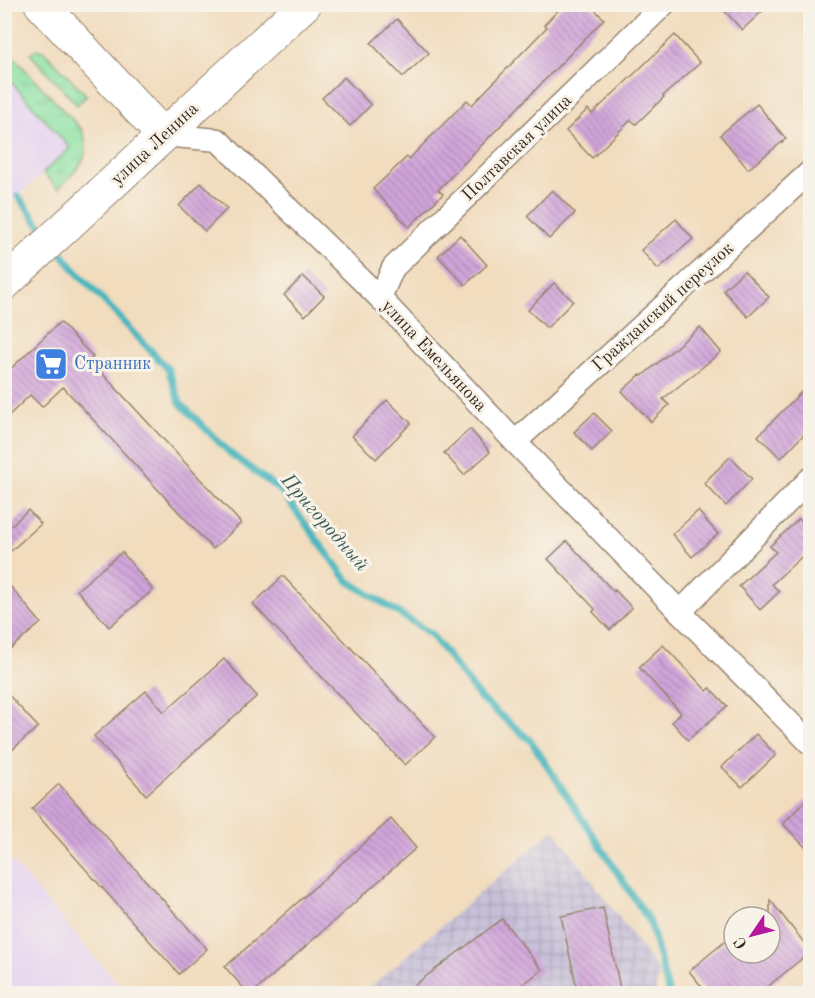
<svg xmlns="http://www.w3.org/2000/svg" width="815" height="998" font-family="'Old Standard TT',serif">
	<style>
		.built { fill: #e5d3f1 }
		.industrial { fill: url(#industrial-grid) }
		.grass { fill: url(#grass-tufts); stroke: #638661; stroke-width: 1.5 }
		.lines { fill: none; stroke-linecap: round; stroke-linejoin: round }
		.stream { stroke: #46b6bd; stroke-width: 7 }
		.building { fill: url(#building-back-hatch) }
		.street-casing { stroke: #96836e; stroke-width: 25 }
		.secondary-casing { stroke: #96836e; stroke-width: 35 }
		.street { stroke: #fff; stroke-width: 22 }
		.secondary { stroke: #fff; stroke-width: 33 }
		.labels { text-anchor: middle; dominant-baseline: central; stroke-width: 6; stroke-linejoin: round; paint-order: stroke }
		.street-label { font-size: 18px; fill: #3b2a1e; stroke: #f7f3e8 }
		.shop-label { font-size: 18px; fill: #366cbe; stroke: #f7f3e8; text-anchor: start }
		.water-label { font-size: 20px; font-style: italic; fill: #3f5b56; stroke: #f7f3e8 }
	</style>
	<defs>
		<pattern id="industrial-grid" width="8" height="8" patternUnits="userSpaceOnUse" patternTransform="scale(1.5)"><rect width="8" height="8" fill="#c7c0d9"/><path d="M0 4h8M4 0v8" fill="none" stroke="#aca5ba"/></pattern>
		<pattern id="grass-tufts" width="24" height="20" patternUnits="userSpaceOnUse" patternTransform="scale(1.5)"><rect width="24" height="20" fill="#8be1a4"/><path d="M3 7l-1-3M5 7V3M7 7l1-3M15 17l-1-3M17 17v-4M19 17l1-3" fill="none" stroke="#79c18d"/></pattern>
		<pattern id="building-back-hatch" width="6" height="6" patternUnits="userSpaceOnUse" patternTransform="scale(1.5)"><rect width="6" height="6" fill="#d1a5db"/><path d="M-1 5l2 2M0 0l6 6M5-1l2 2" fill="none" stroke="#ab87b1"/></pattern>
	</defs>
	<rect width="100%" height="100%" fill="#f7f3e8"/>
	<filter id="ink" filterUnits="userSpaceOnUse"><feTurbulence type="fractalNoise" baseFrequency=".0167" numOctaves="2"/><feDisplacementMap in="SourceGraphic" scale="12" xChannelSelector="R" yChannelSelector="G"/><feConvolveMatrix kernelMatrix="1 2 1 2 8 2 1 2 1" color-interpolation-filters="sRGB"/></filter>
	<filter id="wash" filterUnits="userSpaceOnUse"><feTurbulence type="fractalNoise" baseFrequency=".008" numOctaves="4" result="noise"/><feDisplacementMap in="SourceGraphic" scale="24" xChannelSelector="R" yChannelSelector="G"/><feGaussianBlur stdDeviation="1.35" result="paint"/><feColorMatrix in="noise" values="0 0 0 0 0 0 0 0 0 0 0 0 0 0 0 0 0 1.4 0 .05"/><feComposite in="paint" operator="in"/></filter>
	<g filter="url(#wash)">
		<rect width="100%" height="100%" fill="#f1dcbd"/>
		<g class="built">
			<polygon points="5,75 71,148 5,208"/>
			<polygon points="4,854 5,854 126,993 5,993"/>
		</g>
		<polygon class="industrial" points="554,829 659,972 655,993 362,994"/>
		<g class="grass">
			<path d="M 5,48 L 82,130 C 94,159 76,170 58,189 L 43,173 L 70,148 L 5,75 Z"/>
			<polygon points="36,49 45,52 87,96 77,105 30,54"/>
		</g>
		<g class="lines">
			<g class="stream">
				<polyline points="18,196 45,232"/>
				<polyline points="56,246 73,268 168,369 180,403 231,454 281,491 347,580 431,634 481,699 531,741 650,922 669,994"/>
			</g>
		</g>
		<g id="blocks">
			<g class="building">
				<polygon points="564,4 589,4 604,19 438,190 443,194 409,227 373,189 407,157 409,159 467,100 472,105 547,27 544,25"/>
				<polygon points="718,4 770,4 742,30"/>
				<polygon points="397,19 429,53 403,77 371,43"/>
				<polygon points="675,35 700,63 663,96 664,97 636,124 631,120 592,158 566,131 588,109 592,114"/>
				<polygon points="344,77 371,105 350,126 322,98"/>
				<polygon points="757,104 786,139 748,169 720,135"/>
				<polygon points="201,183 227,209 205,231 179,206"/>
				<polygon points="552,190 575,213 549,239 527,216"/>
				<polygon points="676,219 693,239 658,269 641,250"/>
				<polygon points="460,235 487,265 465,285 438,256"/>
				<polygon points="744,271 769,297 748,317 723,290"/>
				<polygon points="303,276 324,296 305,316 284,295"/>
				<polygon points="554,283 573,301 547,328 528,310"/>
				<polygon points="60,322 93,357 90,360 241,523 213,549 63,387 42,407 30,395 4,420 4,375"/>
				<polygon points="700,327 721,352 663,399 669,405 651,422 622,391 640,375 642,376"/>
				<polygon points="810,383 810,428 781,458 758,436"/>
				<polygon points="387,400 411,423 376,459 352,436"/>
				<polygon points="594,413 612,431 592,451 574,432"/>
				<polygon points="470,429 490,452 464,475 444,453"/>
				<polygon points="730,457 752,479 726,506 704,483"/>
				<polygon points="28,510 41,524 4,557 4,532"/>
				<polygon points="698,511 718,534 692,557 672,534"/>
				<polygon points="799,519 810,531 810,549 772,584 779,592 760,610 739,586 776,552 770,546"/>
				<polygon points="567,541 614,592 615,590 632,608 610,630 593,612 595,609 548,559"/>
				<polygon points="122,552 153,590 109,627 77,590"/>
				<polygon points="283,576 435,737 405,765 253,604"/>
				<polygon points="4,579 41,623 4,654"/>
				<polygon points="663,645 707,691 710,688 727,706 688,740 672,722 681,713 639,667"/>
				<polygon points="224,659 257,696 146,795 94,736 146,691 164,712"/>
				<polygon points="4,690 38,727 4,757"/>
				<polygon points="756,734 776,755 742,787 722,767"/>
				<polygon points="59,784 207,949 179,974 32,809"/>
				<polygon points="810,796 810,852 783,824"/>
				<polygon points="391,819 416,848 253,993 248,993 225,967"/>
				<polygon points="770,900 810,950 810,952 760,993 707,993 689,971 734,934 734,953 770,953"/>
				<polygon points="603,908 621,993 578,993 561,916"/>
				<polygon points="502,919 542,970 511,993 404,993"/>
			</g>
		</g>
	</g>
	<g filter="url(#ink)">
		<use href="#blocks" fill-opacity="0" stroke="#96836e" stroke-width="1.5"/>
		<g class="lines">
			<defs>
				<g id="street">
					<polyline points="163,135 218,140 380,298 515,442 680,612 810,743"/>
					<polyline points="380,298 393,268 664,4"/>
					<polyline points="515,442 810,172"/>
					<polyline points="680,612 810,479"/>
				</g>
				<g id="secondary">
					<polyline points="41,4 163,135"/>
					<polyline points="4,284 305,4"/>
				</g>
			</defs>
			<use href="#street" class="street-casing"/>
			<use href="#secondary" class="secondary-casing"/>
			<use href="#street" class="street"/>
			<use href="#secondary" class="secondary"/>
		</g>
	</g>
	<defs>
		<symbol id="supermarket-square" viewBox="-11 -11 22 22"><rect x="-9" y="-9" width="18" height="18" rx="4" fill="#3f7fe0" stroke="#f7f3e8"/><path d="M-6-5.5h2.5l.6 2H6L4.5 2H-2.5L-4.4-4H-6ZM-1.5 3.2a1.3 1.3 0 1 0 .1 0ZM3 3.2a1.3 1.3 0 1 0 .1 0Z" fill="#fff"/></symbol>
	</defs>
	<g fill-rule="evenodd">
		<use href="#supermarket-square" x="32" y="345" width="38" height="38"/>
	</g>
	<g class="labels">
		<g class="street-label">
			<text transform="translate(155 144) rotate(-43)">улица Ленина</text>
			<text transform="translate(517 148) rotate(-44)">Полтавская улица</text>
			<text transform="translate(663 307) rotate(-42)">Гражданский переулок</text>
			<text transform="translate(434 356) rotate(47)">улица Емельянова</text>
		</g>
		<g class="shop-label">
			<text x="74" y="364">Странник</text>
		</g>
		<g class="water-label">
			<text transform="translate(324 523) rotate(49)">Пригородный</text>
		</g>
	</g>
	<rect width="815" height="998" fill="none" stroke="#f7f3e8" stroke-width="24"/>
	<g transform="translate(752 935) rotate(235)"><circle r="28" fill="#f7f3e8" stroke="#aca397" stroke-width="1.5"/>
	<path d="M0-4.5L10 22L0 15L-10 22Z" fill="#b5179e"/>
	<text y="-9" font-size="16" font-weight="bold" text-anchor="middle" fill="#3b2a1e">С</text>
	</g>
</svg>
